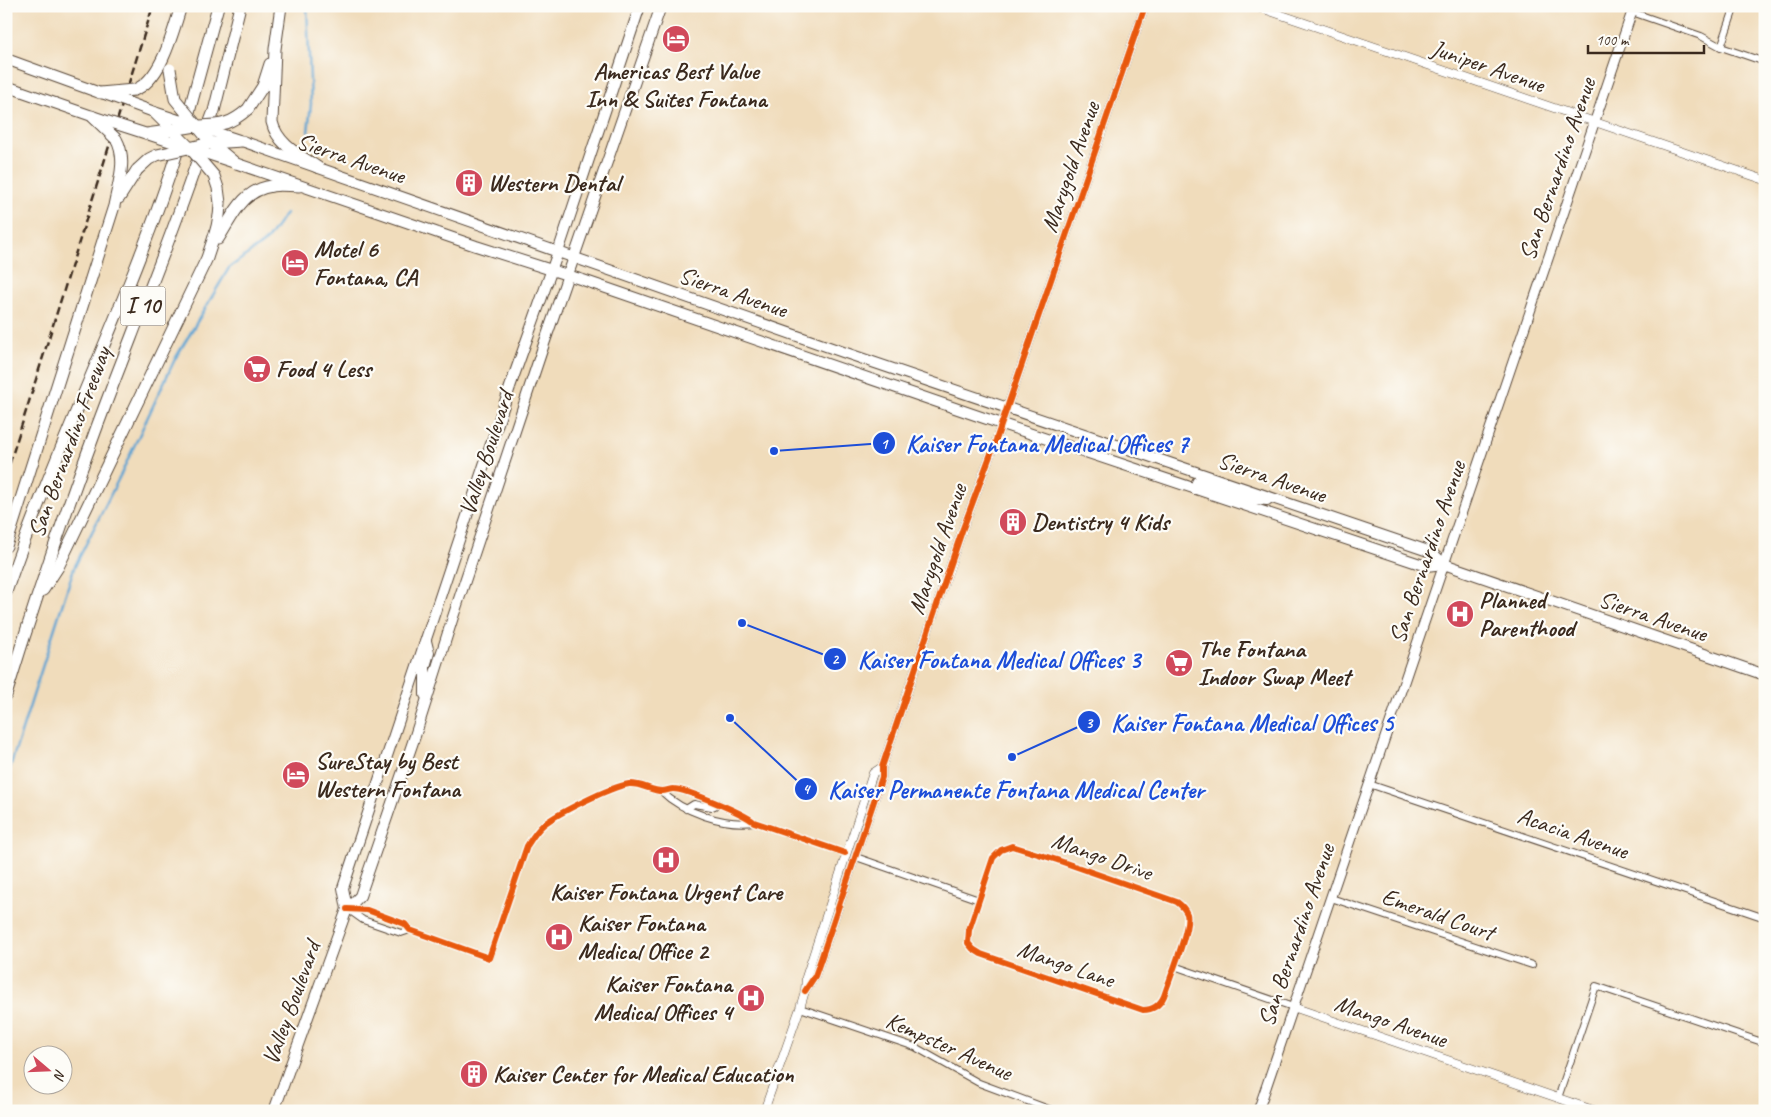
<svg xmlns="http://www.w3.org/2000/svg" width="1771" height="1117" font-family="Caveat,sans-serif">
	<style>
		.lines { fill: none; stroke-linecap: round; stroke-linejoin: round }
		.stream { stroke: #5ba3d2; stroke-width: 2.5 }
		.minor-casing { stroke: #564536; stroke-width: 8 }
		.tertiary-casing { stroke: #564536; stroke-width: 9 }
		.secondary-casing { stroke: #564536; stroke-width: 11 }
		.primary-casing { stroke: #564536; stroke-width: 12 }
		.motorway-casing { stroke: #564536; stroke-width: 13 }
		.minor { stroke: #fff; stroke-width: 6 }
		.tertiary { stroke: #fff; stroke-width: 8 }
		.secondary { stroke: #fff; stroke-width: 9 }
		.primary { stroke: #fff; stroke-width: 10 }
		.motorway { stroke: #fff; stroke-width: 11 }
		.rail { stroke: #3b2a1e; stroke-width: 2.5; stroke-dasharray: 8 4; stroke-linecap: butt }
		.primary-bridge-casing { stroke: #564536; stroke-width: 12; stroke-linecap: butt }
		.motorway-bridge-casing { stroke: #564536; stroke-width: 13; stroke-linecap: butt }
		.primary-bridge { stroke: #fff; stroke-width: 10 }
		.motorway-bridge { stroke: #fff; stroke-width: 11 }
		.cycleway-casing { stroke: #fdfcf7; stroke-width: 9 }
		.cycleway { stroke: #e8590c; stroke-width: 6 }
		.labels { text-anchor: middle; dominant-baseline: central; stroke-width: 4.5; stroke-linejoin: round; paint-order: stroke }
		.shield { fill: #fdfcf7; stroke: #75695f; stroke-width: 1 }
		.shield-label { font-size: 22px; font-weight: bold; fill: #3b2a1e }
		.street-label { font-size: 24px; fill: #3b2a1e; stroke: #fdfcf7 }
		.poi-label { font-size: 24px; font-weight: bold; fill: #3b2a1e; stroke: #fdfcf7; text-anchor: start }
		.leader { fill: none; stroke: #1d4ed8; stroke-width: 2 }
		.callout-dot { fill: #1d4ed8; stroke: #fdfcf7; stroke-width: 2 }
		.mark-label { font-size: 15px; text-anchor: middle; font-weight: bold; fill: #fff }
		.callout-label { font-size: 25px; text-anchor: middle; font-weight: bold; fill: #1d4ed8; stroke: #fdfcf7; stroke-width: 4.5; stroke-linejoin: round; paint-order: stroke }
	</style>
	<rect width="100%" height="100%" fill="#fdfcf7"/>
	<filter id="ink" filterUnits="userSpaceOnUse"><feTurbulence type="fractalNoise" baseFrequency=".02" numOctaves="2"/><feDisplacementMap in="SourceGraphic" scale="10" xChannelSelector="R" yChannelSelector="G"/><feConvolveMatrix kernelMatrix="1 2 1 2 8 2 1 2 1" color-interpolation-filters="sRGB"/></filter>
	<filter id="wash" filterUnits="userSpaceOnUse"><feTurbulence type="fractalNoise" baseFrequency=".0096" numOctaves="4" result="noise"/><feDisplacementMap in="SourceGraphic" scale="20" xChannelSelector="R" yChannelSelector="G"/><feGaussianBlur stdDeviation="1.12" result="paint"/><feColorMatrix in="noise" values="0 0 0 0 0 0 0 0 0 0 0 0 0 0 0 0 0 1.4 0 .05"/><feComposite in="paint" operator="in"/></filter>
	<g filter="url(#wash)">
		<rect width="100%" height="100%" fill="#f0dcbb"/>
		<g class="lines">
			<g class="stream">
				<polyline points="307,6 311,104 308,132"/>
				<polyline points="6,780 74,568 121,474 175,359 229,268 267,240 286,213"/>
			</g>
		</g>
	</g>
	<g filter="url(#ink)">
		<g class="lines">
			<defs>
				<g id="minor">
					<polyline points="1632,12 1701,36 1721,47 1765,62"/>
					<polyline points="1721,47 1735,6"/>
					<polyline points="1369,784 1765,918"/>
					<path d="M 661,791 C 682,812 724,826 754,822"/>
					<polyline points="686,809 694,804 712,807 719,804"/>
					<path d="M 1012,846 L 1057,860 L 1177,902 C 1181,905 1185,909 1187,914 C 1191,928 1169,980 1164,996 C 1160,1005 1153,1010 1143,1010 L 981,954 L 973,949 L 968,943 L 969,930 L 993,858 L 1001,850 Z"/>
					<polyline points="856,857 979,900"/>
					<polyline points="1331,898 1532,965"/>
					<path d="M 347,909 L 367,910 L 405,924 L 410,930 L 489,958 L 527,846 C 532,838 536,831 543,825 C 558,813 610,787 629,784 C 641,783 651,791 662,791 C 666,791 670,789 673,789 C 686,789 743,813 754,822 L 845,853"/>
					<polyline points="349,910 363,920 401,933 410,930"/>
					<polyline points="1174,966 1293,1007"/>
					<polyline points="800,1008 915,1047 979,1083 1054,1111"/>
					<polyline points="1558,1098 1596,986 1765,1043"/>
					<polyline points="1569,1111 1571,1102"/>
				</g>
				<g id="tertiary">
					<polyline points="1255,6 1765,180"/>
					<polyline points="805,991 815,976 821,959 882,777 882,767 962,531 996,440 1145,6"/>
					<polyline points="1293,1007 1596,1111"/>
					<path d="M 764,1111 L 800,1008 L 805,991 L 806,977 C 829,909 850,841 873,773 L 882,767"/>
				</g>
				<polyline id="secondary" points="1258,1111 1634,6"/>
				<g id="primary">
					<polyline points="6,59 100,93"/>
					<polyline points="6,86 92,116"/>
					<polyline points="127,102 154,112"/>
					<polyline points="119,125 147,134"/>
					<polyline points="242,141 843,352 1431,552 1444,564"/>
					<polyline points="235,163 476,246 583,280 984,418 1426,566 1444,564 1765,675"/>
					<polyline points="1195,489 1197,482 1200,481 1255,499 1267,500"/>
					<polyline points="425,695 425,667 429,653 426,641"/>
					<polyline points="347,909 343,888 511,384 558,252 640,6"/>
					<polyline points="274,1111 347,909 360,896 415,736 453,617 544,344 661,6"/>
				</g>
				<g id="motorway">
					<path d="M 281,6 L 275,49 L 272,122 C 277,144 299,155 317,167"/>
					<path d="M 134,90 C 161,81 173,32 181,6"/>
					<polyline points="248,109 263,86 270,64"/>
					<polyline points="186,123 218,6"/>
					<polyline points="206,132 214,111 240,6"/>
					<polyline points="119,198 137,170"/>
					<path d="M 218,239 C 233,216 242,190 272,186 C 280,184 290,186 299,186"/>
					<path d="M 6,546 L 114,206 C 118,184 128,160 116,139"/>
					<path d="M 43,590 L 58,567 L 207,258 C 213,239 220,223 220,203"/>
					<path d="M 6,592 C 58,440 132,296 180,143"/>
					<path d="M 6,695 C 43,574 85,455 131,338 C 155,275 180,214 201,150"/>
				</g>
			</defs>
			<use href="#minor" class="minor-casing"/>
			<use href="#tertiary" class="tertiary-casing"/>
			<use href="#secondary" class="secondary-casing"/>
			<use href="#primary" class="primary-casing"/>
			<use href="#motorway" class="motorway-casing"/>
			<use href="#minor" class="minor"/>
			<use href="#tertiary" class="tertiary"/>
			<use href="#secondary" class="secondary"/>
			<use href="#primary" class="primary"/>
			<use href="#motorway" class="motorway"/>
			<polyline class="rail" points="6,475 153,6"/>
			<defs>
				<g id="primary-bridge">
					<polyline points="102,93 127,102"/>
					<polyline points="154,112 239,140"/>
					<polyline points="92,116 119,125"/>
					<polyline points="147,134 232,162"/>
				</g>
				<g id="motorway-bridge">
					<polyline points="170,69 175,99 211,143 235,163"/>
					<polyline points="100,93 134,90"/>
					<polyline points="154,112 190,148 214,176 218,188 220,203"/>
					<polyline points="92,116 116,139"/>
					<path d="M 147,134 C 164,132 181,128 198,126 C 221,125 230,125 248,109"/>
					<polyline points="137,170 149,159 157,155 211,143 242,141"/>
				</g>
			</defs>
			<use href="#primary-bridge" class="primary-bridge-casing"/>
			<use href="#motorway-bridge" class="motorway-bridge-casing"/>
			<use href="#primary-bridge" class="primary-bridge"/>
			<use href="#motorway-bridge" class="motorway-bridge"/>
			<defs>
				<g id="cycleway">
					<path d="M 1012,846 L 1057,860 L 1177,902 C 1181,905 1185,909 1187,914 C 1191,928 1169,980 1164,996 C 1160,1005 1153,1010 1143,1010 L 981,954 L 973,949 L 968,943 L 969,930 L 993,858 L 1001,850 Z"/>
					<path d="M 347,909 L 367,910 L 405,924 L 410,930 L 489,958 L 527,846 C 532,838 536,831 543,825 C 558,813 610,787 629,784 C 641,783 651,791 662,791 C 666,791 670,789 673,789 C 686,789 743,813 754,822 L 845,853"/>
					<polyline points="805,991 815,976 821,959 882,777 882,767 962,531 996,440 1145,6"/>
				</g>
			</defs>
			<use href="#cycleway" class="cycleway-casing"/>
			<use href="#cycleway" class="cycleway"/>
		</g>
	</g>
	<defs>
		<symbol id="hotel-disc" viewBox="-11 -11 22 22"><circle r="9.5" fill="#d1495b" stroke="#fdfcf7"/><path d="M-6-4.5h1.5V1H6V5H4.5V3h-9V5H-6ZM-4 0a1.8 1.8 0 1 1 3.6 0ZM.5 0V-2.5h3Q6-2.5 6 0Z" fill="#fff"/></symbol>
		<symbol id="building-disc" viewBox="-11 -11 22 22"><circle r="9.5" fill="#d1495b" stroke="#fdfcf7"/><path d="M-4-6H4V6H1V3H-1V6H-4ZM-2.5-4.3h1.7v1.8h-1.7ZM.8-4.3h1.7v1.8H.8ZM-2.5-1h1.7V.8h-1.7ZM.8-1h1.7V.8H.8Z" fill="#fff"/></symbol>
		<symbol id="supermarket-disc" viewBox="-11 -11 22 22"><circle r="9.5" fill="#d1495b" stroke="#fdfcf7"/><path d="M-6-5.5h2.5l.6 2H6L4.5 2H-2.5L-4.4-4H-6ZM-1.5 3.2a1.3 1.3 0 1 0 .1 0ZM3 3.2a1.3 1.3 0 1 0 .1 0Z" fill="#fff"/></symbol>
		<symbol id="hospital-disc" viewBox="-11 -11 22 22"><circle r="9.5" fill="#d1495b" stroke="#fdfcf7"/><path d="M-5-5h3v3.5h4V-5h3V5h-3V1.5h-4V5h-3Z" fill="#fff"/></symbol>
	</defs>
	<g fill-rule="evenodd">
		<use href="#hotel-disc" x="660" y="23" width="32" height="32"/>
		<use href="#building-disc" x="453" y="167" width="32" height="32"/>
		<use href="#hotel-disc" x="279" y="247" width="32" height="32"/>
		<use href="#supermarket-disc" x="241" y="353" width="32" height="32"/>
		<use href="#building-disc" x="997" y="506" width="32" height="32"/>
		<use href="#hospital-disc" x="1444" y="598" width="32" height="32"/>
		<use href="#supermarket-disc" x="1163" y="647" width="32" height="32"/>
		<use href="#hotel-disc" x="280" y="759" width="32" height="32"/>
		<use href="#hospital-disc" x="650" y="844" width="32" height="32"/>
		<use href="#hospital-disc" x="543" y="921" width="32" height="32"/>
		<use href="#hospital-disc" x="735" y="982" width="32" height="32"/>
		<use href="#building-disc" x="458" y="1058" width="32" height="32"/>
	</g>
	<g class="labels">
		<rect class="shield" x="120.5" y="286.5" width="45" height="39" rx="4"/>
		<g class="shield-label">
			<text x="143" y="306">I 10</text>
		</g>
		<g class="street-label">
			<text transform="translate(1488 66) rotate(19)">Juniper Avenue</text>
			<text transform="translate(351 158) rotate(19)">Sierra Avenue</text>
			<text transform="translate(1070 167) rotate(-71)">Marygold Avenue</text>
			<text transform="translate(1557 169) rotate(-71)">San Bernardino Avenue</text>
			<text transform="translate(733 292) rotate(19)">Sierra Avenue</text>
			<text transform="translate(69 442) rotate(-70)">San Bernardino Freeway</text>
			<text transform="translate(486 453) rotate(-72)">Valley Boulevard</text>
			<text transform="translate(1272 477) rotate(19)">Sierra Avenue</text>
			<text transform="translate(937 549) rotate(-71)">Marygold Avenue</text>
			<text transform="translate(1427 552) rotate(-71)">San Bernardino Avenue</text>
			<text transform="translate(1653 616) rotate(19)">Sierra Avenue</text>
			<text transform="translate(1573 833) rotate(19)">Acacia Avenue</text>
			<text transform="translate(1102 856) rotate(19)">Mango Drive</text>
			<text transform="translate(1438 914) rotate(19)">Emerald Court</text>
			<text transform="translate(1296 935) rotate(-71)">San Bernardino Avenue</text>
			<text transform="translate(1066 964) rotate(19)">Mango Lane</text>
			<text transform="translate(291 1003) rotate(-70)">Valley Boulevard</text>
			<text transform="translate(1391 1021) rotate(19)">Mango Avenue</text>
			<text transform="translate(949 1046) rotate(24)">Kempster Avenue</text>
		</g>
		<g class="poi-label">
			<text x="676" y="71" text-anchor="middle">Americas Best Value<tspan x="676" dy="28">Inn &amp; Suites Fontana</tspan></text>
			<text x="488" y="183">Western Dental</text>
			<text x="314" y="249">Motel 6<tspan x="314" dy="28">Fontana, CA</tspan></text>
			<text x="276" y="369">Food 4 Less</text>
			<text x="1032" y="522">Dentistry 4 Kids</text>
			<text x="1479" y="600">Planned<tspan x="1479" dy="28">Parenthood</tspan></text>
			<text x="1198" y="649">The Fontana<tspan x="1198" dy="28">Indoor Swap Meet</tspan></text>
			<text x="315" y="761">SureStay by Best<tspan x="315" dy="28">Western Fontana</tspan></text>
			<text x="666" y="892" text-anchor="middle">Kaiser Fontana Urgent Care</text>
			<text x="578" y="923">Kaiser Fontana<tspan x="578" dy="28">Medical Office 2</tspan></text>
			<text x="732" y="984" text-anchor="end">Kaiser Fontana<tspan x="732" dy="28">Medical Offices 4</tspan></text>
			<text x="493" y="1074">Kaiser Center for Medical Education</text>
		</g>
	</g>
	<path class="leader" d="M774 451L884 443M742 623L835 659M1012 757L1089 722M730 718L806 789"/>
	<g class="callout-dot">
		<circle cx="774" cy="451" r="5"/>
		<circle cx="742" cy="623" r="5"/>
		<circle cx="1012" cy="757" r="5"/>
		<circle cx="730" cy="718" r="5"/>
		<circle cx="884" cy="443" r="12"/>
		<circle cx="835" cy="659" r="12"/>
		<circle cx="1089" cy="722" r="12"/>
		<circle cx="806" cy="789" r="12"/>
	</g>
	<g class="mark-label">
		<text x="884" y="449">1</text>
		<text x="835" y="664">2</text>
		<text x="1089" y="728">3</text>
		<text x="806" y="794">4</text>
	</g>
	<g class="callout-label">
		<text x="1047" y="452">Kaiser Fontana Medical Offices 7</text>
		<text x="999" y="668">Kaiser Fontana Medical Offices 3</text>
		<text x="1252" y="731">Kaiser Fontana Medical Offices 5</text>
		<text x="1016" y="798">Kaiser Permanente Fontana Medical Center</text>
	</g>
	<rect width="1771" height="1117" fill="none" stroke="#fdfcf7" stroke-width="25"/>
	<g transform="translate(48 1070) rotate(109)"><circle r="24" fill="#fdfcf7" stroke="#afa8a0"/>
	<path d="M0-4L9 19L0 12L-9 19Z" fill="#d1495b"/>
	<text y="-8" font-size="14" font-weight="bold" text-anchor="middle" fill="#3b2a1e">N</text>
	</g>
	<path d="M1588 45v8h116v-8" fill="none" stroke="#3b2a1e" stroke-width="2.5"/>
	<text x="1596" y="45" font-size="15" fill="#3b2a1e" stroke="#fdfcf7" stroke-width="4" paint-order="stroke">100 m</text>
</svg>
